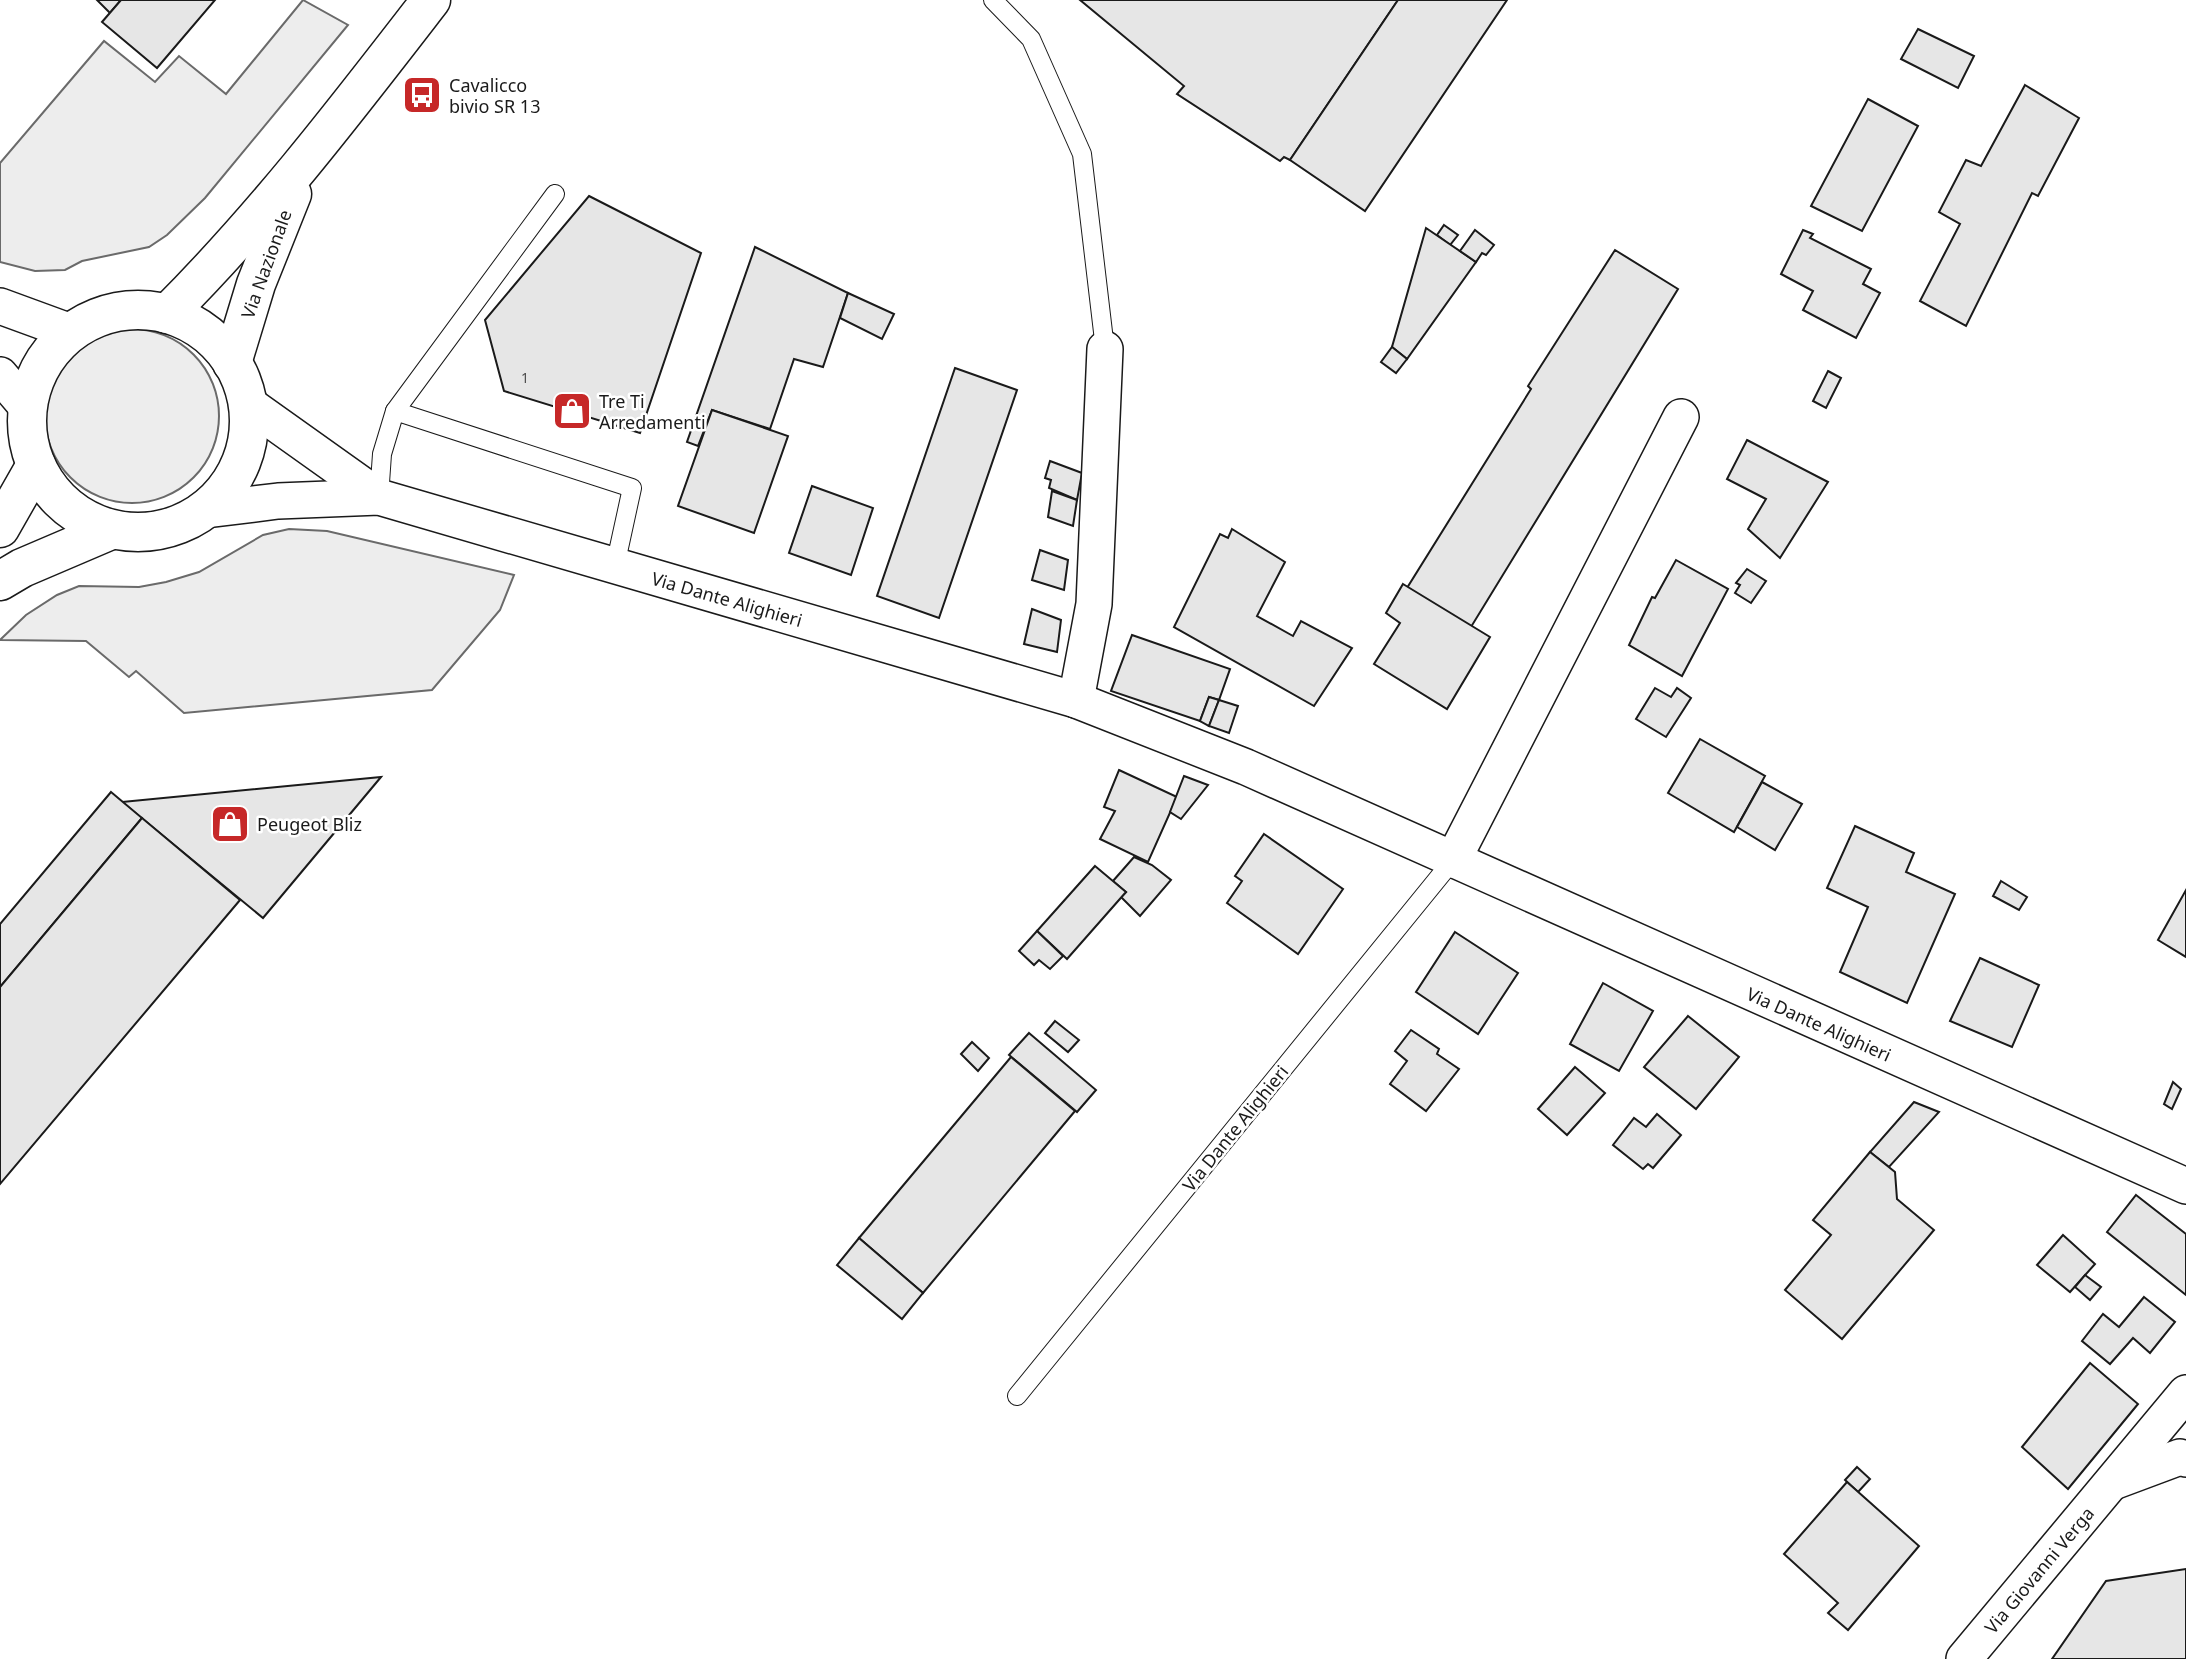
<svg xmlns="http://www.w3.org/2000/svg" width="2186" height="1659" font-family="'Noto Sans',sans-serif">
	<style>
		.built { fill: #ededed; stroke: #6a6a6a; stroke-width: 2 }
		.building { fill: #e6e6e6; stroke: #1a1a1a; stroke-width: 2 }
		.lines { fill: none; stroke-linecap: round; stroke-linejoin: round }
		.lane-casing { stroke: #1a1a1a; stroke-width: 20 }
		.street-casing { stroke: #1a1a1a; stroke-width: 38 }
		.primary-casing { stroke: #1a1a1a; stroke-width: 41 }
		.lane { stroke: #fff; stroke-width: 18 }
		.street { stroke: #fff; stroke-width: 35 }
		.primary { stroke: #fff; stroke-width: 38 }
		.labels { text-anchor: middle; dominant-baseline: central; stroke-width: 5; stroke-linejoin: round; paint-order: stroke }
		.number-label { font-size: 14px; fill: #4d4d4d }
		.poi-label { font-size: 18px; fill: #1a1a1a; stroke: #fff; text-anchor: start }
		.street-label { font-size: 18px; fill: #1a1a1a; stroke: #fff }
	</style>
	<rect width="100%" height="100%" fill="#fff"/>
	<g class="built">
		<polygon points="303,0 348,25 205,198 167,235 149,247 82,261 65,270 35,271 0,262 0,163 104,41 155,82 179,56 226,94"/>
		<circle cx="132" cy="416" r="87"/>
		<polygon points="289,529 327,531 514,575 500,610 432,690 184,713 136,671 129,677 86,641 0,640 26,615 57,595 79,586 139,587 166,582 199,572 263,535"/>
	</g>
	<g class="building">
		<polygon points="97,0 121,0 110,13"/>
		<polygon points="121,0 215,0 157,68 102,22"/>
		<polygon points="1080,0 1398,0 1290,160 1284,157 1280,161 1177,94 1184,86"/>
		<polygon points="1398,0 1507,0 1365,211 1290,160"/>
		<polygon points="1918,29 1974,56 1958,88 1901,59"/>
		<polygon points="2025,85 2079,118 2038,196 2032,193 1966,326 1920,301 1960,224 1939,212 1966,160 1981,166"/>
		<polygon points="1868,99 1918,126 1862,231 1811,206"/>
		<polygon points="589,196 701,253 640,433 504,391 485,320"/>
		<polygon points="1444,225 1458,235 1450,245 1437,235"/>
		<polygon points="1426,228 1476,262 1407,359 1392,347"/>
		<polygon points="1475,230 1494,245 1486,255 1482,253 1476,262 1460,251"/>
		<polygon points="1803,230 1813,234 1810,238 1871,269 1863,284 1880,293 1856,338 1803,310 1813,291 1781,274"/>
		<polygon points="755,247 848,293 823,367 794,359 770,429 712,410 698,446 687,442"/>
		<polygon points="1615,250 1678,289 1471,627 1407,588 1531,389 1528,386"/>
		<polygon points="848,293 894,314 882,339 840,318"/>
		<polygon points="1392,347 1407,359 1396,373 1381,362"/>
		<polygon points="955,368 1017,390 939,618 877,596"/>
		<polygon points="1828,371 1841,378 1826,408 1813,401"/>
		<polygon points="712,410 788,436 754,533 678,506"/>
		<polygon points="1747,440 1828,482 1780,558 1748,529 1766,499 1727,479"/>
		<polygon points="1050,461 1082,473 1077,500 1049,488 1051,480 1045,478"/>
		<polygon points="812,486 873,508 851,575 789,553"/>
		<polygon points="1052,491 1077,500 1073,526 1048,517"/>
		<polygon points="1232,529 1285,562 1257,616 1293,636 1301,621 1352,648 1314,706 1174,627 1220,534 1228,538"/>
		<polygon points="1040,550 1068,560 1064,590 1032,580"/>
		<polygon points="1676,560 1728,589 1682,676 1629,645 1652,597 1655,598"/>
		<polygon points="1747,569 1766,581 1751,603 1735,593 1740,585 1736,583"/>
		<polygon points="1403,584 1490,637 1447,709 1374,664 1400,623 1386,613"/>
		<polygon points="1032,609 1061,620 1057,652 1024,644"/>
		<polygon points="1132,635 1230,669 1219,700 1209,697 1200,721 1111,691"/>
		<polygon points="1655,688 1671,697 1677,688 1691,698 1666,737 1636,719"/>
		<polygon points="1209,697 1219,700 1209,726 1200,721"/>
		<polygon points="1219,700 1238,706 1229,733 1209,726"/>
		<polygon points="1700,739 1765,776 1734,832 1668,793"/>
		<polygon points="1119,770 1177,797 1148,862 1100,839 1115,811 1104,807"/>
		<polygon points="1184,776 1208,785 1181,819 1170,812"/>
		<polygon points="381,777 263,918 122,802"/>
		<polygon points="1762,782 1802,804 1775,850 1737,827"/>
		<polygon points="111,792 142,818 0,987 0,924"/>
		<polygon points="142,818 240,900 0,1184 0,987"/>
		<polygon points="1855,826 1914,853 1906,872 1955,894 1907,1003 1840,972 1868,907 1827,888"/>
		<polygon points="1264,834 1343,889 1298,954 1227,903 1242,881 1235,876"/>
		<polygon points="1134,857 1152,865 1171,880 1140,916 1121,897 1126,892 1113,881"/>
		<polygon points="1095,866 1126,892 1067,959 1037,931"/>
		<polygon points="2001,881 2027,897 2019,910 1993,896"/>
		<polygon points="2186,890 2186,957 2158,940"/>
		<polygon points="1037,931 1063,956 1050,969 1039,960 1034,965 1019,951"/>
		<polygon points="1455,932 1518,973 1478,1034 1416,992"/>
		<polygon points="1980,958 2039,985 2012,1047 1950,1021"/>
		<polygon points="1603,983 1653,1011 1619,1071 1570,1044"/>
		<polygon points="1688,1016 1739,1057 1696,1109 1644,1067"/>
		<polygon points="1055,1021 1079,1040 1068,1052 1045,1033"/>
		<polygon points="1411,1030 1439,1049 1437,1054 1459,1069 1426,1111 1390,1084 1407,1061 1395,1051"/>
		<polygon points="1029,1033 1096,1090 1077,1112 1009,1055"/>
		<polygon points="972,1042 989,1058 978,1071 961,1054"/>
		<polygon points="1011,1057 1075,1111 923,1293 859,1238"/>
		<polygon points="1575,1067 1605,1093 1567,1135 1538,1109"/>
		<polygon points="2173,1082 2181,1089 2172,1109 2164,1104"/>
		<polygon points="1914,1102 1939,1112 1889,1167 1870,1152"/>
		<polygon points="1657,1114 1681,1135 1653,1168 1648,1164 1643,1169 1613,1145 1634,1118 1646,1127"/>
		<polygon points="1870,1152 1895,1172 1897,1199 1934,1230 1842,1339 1785,1290 1831,1235 1813,1220"/>
		<polygon points="2136,1195 2186,1234 2186,1295 2107,1232"/>
		<polygon points="2063,1235 2095,1264 2070,1292 2037,1265"/>
		<polygon points="859,1238 923,1293 902,1319 837,1265"/>
		<polygon points="2085,1275 2101,1287 2090,1300 2075,1287"/>
		<polygon points="2144,1297 2175,1322 2150,1353 2133,1338 2110,1364 2082,1341 2103,1314 2119,1327"/>
		<polygon points="2090,1363 2138,1404 2068,1489 2022,1447"/>
		<polygon points="1857,1467 1870,1479 1858,1492 1845,1480"/>
		<polygon points="1847,1482 1919,1546 1848,1630 1828,1613 1838,1603 1784,1554"/>
		<polygon points="2186,1569 2186,1659 2052,1659 2106,1581"/>
	</g>
	<g class="lines">
		<defs>
			<g id="lane">
				<polyline points="993,0 1031,39 1082,154 1105,349"/>
				<polyline points="395,411 555,194"/>
				<polyline points="379,497 382,454 395,411 632,488 615,566"/>
				<polyline points="1017,1396 1453,860"/>
			</g>
			<g id="street">
				<polyline points="0,306 71,332"/>
				<polyline points="0,375 27,407"/>
				<polyline points="247,403 379,497"/>
				<polyline points="206,510 278,501 379,497 1076,700 1246,767 2186,1186"/>
				<polyline points="1076,700 1094,604 1105,349"/>
				<polyline points="1453,860 1681,417"/>
				<polyline points="2113,1482 2180,1457 2186,1459"/>
				<polyline points="1964,1659 2186,1393"/>
			</g>
			<g id="primary">
				<circle cx="138" cy="421" r="111"/>
				<path d="M 167,314 C 265,216 346,110 431,0"/>
				<polyline points="232,363 256,284 292,194"/>
				<polyline points="0,528 36,465"/>
				<polyline points="0,581 22,568 111,530"/>
			</g>
		</defs>
		<use href="#lane" class="lane-casing"/>
		<use href="#street" class="street-casing"/>
		<use href="#primary" class="primary-casing"/>
		<use href="#lane" class="lane"/>
		<use href="#street" class="street"/>
		<use href="#primary" class="primary"/>
	</g>
	<defs>
		<symbol id="bus-square" viewBox="-11 -11 22 22"><rect x="-9" y="-9" width="18" height="18" rx="4" fill="#c62828" stroke="#fff"/><path d="M-5-6H5V4H4V6H2V4H-2V6H-4V4H-5ZM-3.5-4V0h7V-4ZM-3.5 1.2v1.5H-2V1.2ZM2 1.2v1.5H3.5V1.2Z" fill="#fff"/></symbol>
		<symbol id="shop-square" viewBox="-11 -11 22 22"><rect x="-9" y="-9" width="18" height="18" rx="4" fill="#c62828" stroke="#fff"/><path d="M-5-2.5h2.3a2.7 3.5 0 0 1 5.4 0H5L5.5 6h-11ZM-1.5-2.5h3a1.5 2.3 0 0 0-3 0Z" fill="#fff"/></symbol>
	</defs>
	<g fill-rule="evenodd">
		<use href="#bus-square" x="400" y="73" width="44" height="44"/>
		<use href="#shop-square" x="550" y="389" width="44" height="44"/>
		<use href="#shop-square" x="208" y="802" width="44" height="44"/>
	</g>
	<g class="labels">
		<g class="number-label">
			<text x="525" y="377">1</text>
		</g>
		<g class="poi-label">
			<text x="449" y="85">Cavalicco<tspan x="449" dy="21">bivio SR 13</tspan></text>
			<text x="599" y="401">Tre Ti<tspan x="599" dy="21">Arredamenti</tspan></text>
			<text x="257" y="824">Peugeot Bliz</text>
		</g>
		<g class="street-label">
			<text transform="translate(266 264) rotate(-70)">Via Nazionale</text>
			<text transform="translate(727 599) rotate(16)">Via Dante Alighieri</text>
			<text transform="translate(1819 1024) rotate(24)">Via Dante Alighieri</text>
			<text transform="translate(1235 1128) rotate(-51)">Via Dante Alighieri</text>
			<text transform="translate(2039 1570) rotate(-50)">Via Giovanni Verga</text>
		</g>
	</g>
</svg>
